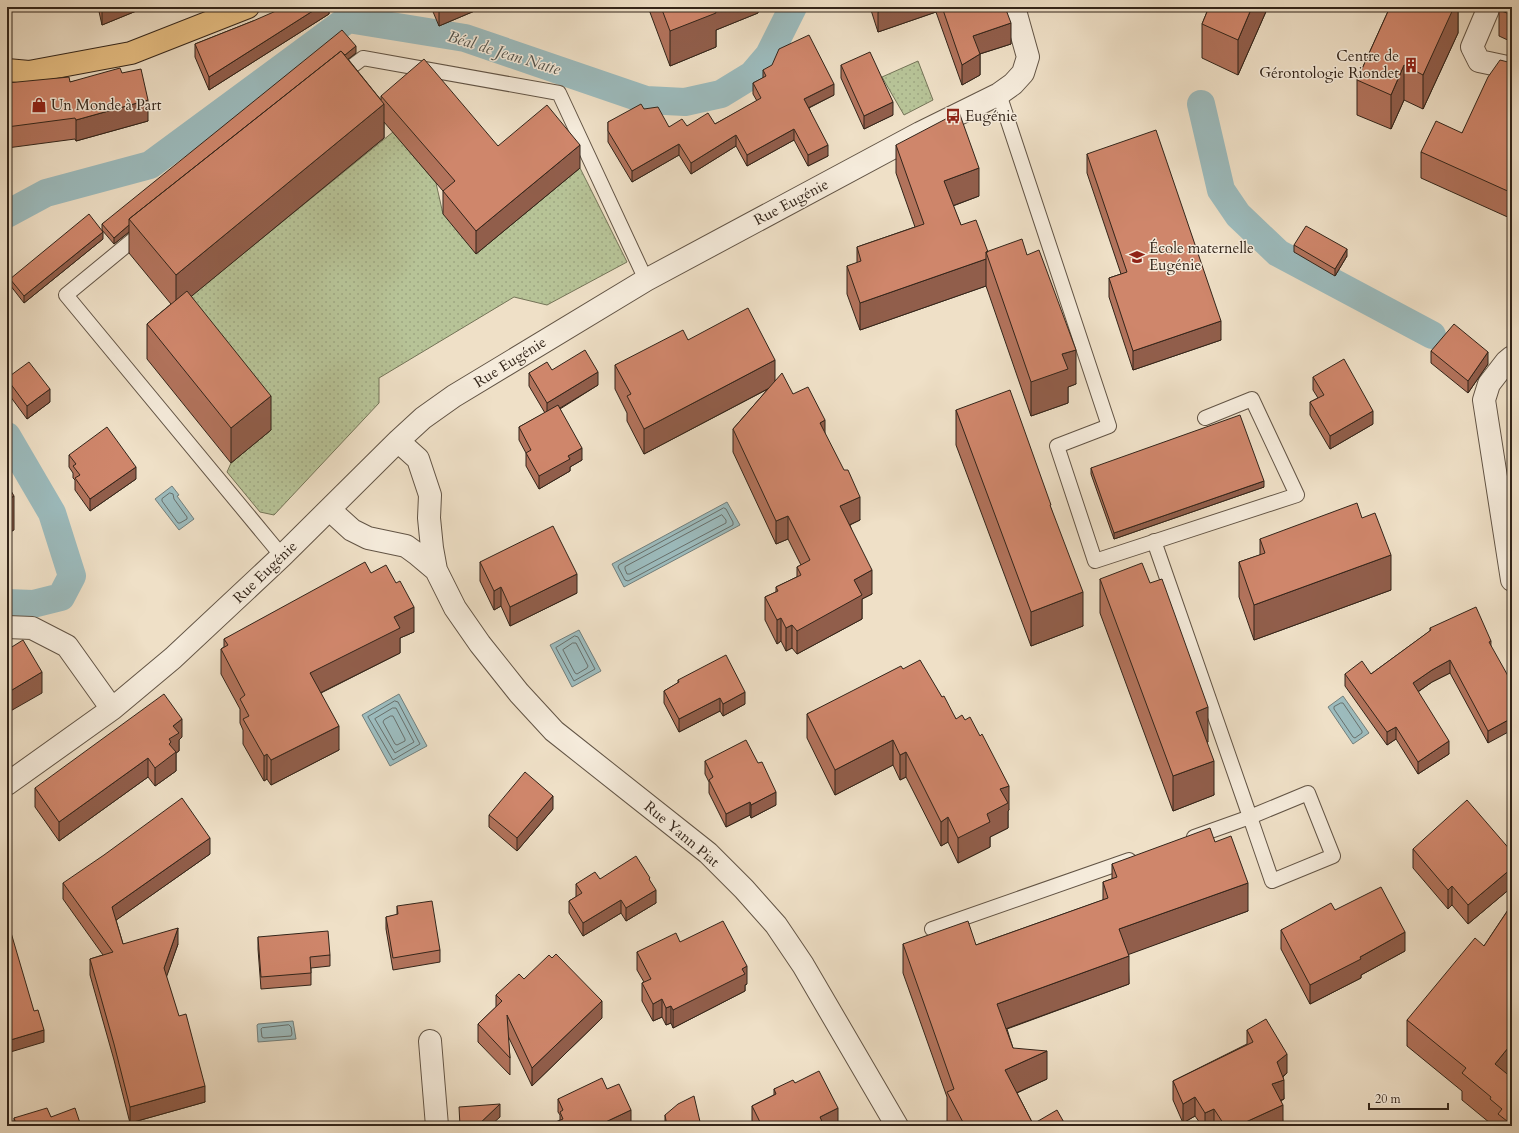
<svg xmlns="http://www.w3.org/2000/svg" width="1519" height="1133" viewBox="0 0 1519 1133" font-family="Cardo,serif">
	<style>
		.garden { fill: url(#garden-dots); stroke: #757458 }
		.water { fill: #9cbbbd; stroke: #727f7c }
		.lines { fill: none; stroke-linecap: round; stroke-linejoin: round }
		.shore { stroke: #68706c; stroke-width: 1 }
		.canal { stroke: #9cbbbd; stroke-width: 28 }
		.lane-casing { stroke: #625445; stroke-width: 16 }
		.street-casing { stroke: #625445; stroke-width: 24 }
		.primary-casing { stroke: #33251a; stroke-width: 24 }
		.lane { stroke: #f5ebdb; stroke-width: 14 }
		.street { stroke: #f5ebdb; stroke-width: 22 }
		.primary { stroke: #e8c084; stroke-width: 22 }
		.wall { fill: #b2735c; stroke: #33251a }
		.shaded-wall { fill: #915e4b; stroke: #33251a }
		.building { fill: #cf866b; stroke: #33251a }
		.labels { text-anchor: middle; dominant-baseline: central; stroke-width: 3; stroke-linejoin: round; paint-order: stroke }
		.poi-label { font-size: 15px; fill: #33251a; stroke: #f5ebdb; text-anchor: start }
		.street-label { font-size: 15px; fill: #33251a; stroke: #f5ebdb }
		.water-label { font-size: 16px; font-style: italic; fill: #52524b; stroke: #f5ebdb }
	</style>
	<defs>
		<pattern id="garden-dots" width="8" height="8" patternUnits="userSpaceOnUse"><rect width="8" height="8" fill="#b7c397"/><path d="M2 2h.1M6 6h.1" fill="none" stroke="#9ea782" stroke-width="1.8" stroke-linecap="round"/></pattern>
	</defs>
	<rect width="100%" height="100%" fill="#efe0c7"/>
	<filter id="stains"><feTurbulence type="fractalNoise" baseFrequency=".005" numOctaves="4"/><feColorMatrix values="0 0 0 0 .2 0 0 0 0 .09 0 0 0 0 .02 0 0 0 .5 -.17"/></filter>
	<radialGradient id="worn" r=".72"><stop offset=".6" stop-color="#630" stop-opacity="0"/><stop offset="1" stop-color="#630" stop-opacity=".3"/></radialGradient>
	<!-- garden -->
	<path class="garden" d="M 918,61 L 933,100 L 904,115 L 882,77 Z
		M 393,132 L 436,183 L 443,214 L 580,168 L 627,262 L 547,305 L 514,297 L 379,378 L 379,403 L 274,515 L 260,512 L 227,472 L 231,463 L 271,430 L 175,309 Z"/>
	<!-- water -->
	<path class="water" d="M 172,486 L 179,495 L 177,496 L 194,519 L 179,530 L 155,499 Z
		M 727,502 L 740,525 L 624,587 L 612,564 Z
		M 579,630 L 601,671 L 572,687 L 550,645 Z
		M 399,694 L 427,746 L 390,766 L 362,715 Z
		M 1343,696 L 1369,733 L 1353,744 L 1328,707 Z
		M 293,1021 L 296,1039 L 258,1042 L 257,1025 L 258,1024 Z"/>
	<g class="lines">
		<!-- shore -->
		<path class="shore" d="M 170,493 L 173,494 L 174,499 L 187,517 L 187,519 L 180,523 L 178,523 L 162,501 L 162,499 Z
			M 724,508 L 726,509 L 733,522 L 733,525 L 628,581 L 625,580 L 618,567 L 619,565 Z
			M 722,515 L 726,520 L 726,523 L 630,574 L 627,574 L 625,569 L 625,567 Z
			M 575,636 L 578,637 L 595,669 L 574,681 L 556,648 Z
			M 573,643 L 576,643 L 588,666 L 587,668 L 577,674 L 575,673 L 563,650 Z
			M 395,701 L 398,702 L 420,744 L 393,760 L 368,717 Z
			M 1341,703 L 1343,703 L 1362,731 L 1362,733 L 1355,738 L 1353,737 L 1334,709 L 1334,707 Z
			M 393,708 L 396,708 L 414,742 L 395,753 L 375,719 Z
			M 391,716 L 393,716 L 405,739 L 405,741 L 397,745 L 395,744 L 383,722 L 384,720 Z
			M 289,1025 L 291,1027 L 292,1034 L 291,1036 L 264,1038 L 262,1037 L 261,1029 L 262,1028 Z"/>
		<!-- canal -->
		<path class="canal" d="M 1201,104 L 1221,190 L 1238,215 L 1278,253 L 1432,335
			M 7,214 L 46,193 L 150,165 L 348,19 L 465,38 L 646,100 L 685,102 L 721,94 L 752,75 L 769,55 L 793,7
			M 7,436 L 52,513 L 72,576 L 61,597 L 33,604 L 7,603"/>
		<!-- lane casing -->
		<g class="lane-casing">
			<path id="lane" d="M 338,77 L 363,58 L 559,93 L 646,280
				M 999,94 L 1109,426 L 1057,446 L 1095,561 L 1297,495 L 1252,399 L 1205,418
				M 145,230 L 66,295 L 282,556
				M 1154,541 L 1250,817 L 1194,837
				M 1308,793 L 1333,856 L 1272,881 L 1250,817 Z
				M 932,929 L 1129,860"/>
		</g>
		<!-- street casing -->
		<g class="street-casing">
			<path id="street" d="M 1489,7 L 1472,47 L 1479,61 L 1512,68
				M 1512,357 L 1506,362 L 1489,384 L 1484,400 L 1512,580
				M 398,441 L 418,459 L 430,495 L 429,518 L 432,548 L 436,570 L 455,608 L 480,644 L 519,693 L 554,731 L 708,853 L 744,889 L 776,925 L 803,965 L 897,1126
				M 330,510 L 352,530 L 368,538 L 406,546 L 417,554 L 436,570
				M 7,627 L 32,628 L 67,646 L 112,709
				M 7,784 L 112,709 L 173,658 L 282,556 L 398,441 L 423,418 L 454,396 L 646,280 L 920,133 L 999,94 L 1013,84 L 1023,73 L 1028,57 L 1014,7
				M 430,1041 L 437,1126"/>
		</g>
		<!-- primary casing -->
		<g class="primary-casing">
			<path id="primary" d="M 7,70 L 29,72 L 131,53 L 248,7"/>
		</g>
		<!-- lane -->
		<use href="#lane" class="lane"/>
		<!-- street -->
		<use href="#street" class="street"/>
		<!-- primary -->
		<use href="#primary" class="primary"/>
	</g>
	<!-- wall -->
	<path class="wall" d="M 98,7 L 146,7 L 102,25 Z
		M 329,7 L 329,14 L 209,90 L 195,57 L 195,44 L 253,21 Z
		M 431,7 L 484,7 L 439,26 Z
		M 648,7 L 758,7 L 758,13 L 716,30 L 716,47 L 670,66 Z
		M 870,7 L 1005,7 L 1011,44 L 980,54 L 980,75 L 962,85 L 936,12 L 878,32 Z
		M 1209,7 L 1268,7 L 1238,75 L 1202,58 L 1202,24 Z
		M 1390,7 L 1459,7 L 1458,11 L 1458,33 L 1423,109 L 1404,100 L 1391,129 L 1357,115 L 1357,80 Z
		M 1512,7 L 1512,42 L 1499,36 L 1499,10 Z
		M 356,53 L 348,59 L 381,100 L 381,96 L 498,146 L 580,168 L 476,254 L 443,214 L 443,191 L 384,122 L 384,138 L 191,296 L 271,430 L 231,463 L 147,359 L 147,324 L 171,304 L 129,253 L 129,232 L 114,244 L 102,230 L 102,224 Z
		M 1512,63 L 1512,219 L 1421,178 L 1421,152 L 1462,133 Z
		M 841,65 L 893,115 L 864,129 L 841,78 Z
		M 763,70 L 834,95 L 809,108 L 828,156 L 808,166 L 794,140 L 747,166 L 736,146 L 691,174 L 679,155 L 632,182 L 608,142 L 608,122 L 644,109 L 669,127 L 687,126 L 715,124 L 757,101 L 753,94 L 753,83 L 763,78 Z
		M 122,73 L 148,121 L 76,141 L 75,139 L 7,148 L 7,83 L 70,82 Z
		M 896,145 L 979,196 L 953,206 L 961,225 L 988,252 L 1027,255 L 1076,384 L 1068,387 L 1068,403 L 1031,416 L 986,286 L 860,330 L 847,294 L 847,266 L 857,263 L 857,247 L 915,227 L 896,173 Z
		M 1087,154 L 1221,340 L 1133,370 L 1109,297 L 1109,278 L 1121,274 L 1087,173 Z
		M 103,239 L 24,303 L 10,285 L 10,279 Z
		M 1294,245 L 1347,256 L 1335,276 L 1294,252 Z
		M 688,340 L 775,380 L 793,394 L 825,434 L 860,520 L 850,525 L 872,594 L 862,599 L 862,619 L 797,654 L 792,648 L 786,651 L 781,641 L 777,644 L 765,620 L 765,597 L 776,592 L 776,587 L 797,577 L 797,567 L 801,565 L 788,539 L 776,544 L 733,452 L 733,429 L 768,389 L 644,454 L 627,421 L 627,413 L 615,389 L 615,365 Z
		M 1431,351 L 1488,364 L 1468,393 L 1431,363 Z
		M 552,370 L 598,385 L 560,409 L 582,460 L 570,467 L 570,471 L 539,489 L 526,466 L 526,453 L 519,440 L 519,427 L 545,413 L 529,386 L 529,373 Z
		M 1313,377 L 1373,424 L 1330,449 L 1310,415 L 1310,402 L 1318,398 L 1313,390 Z
		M 7,378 L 50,402 L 27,419 L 7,392 Z
		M 956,410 L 1051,508 L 1083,626 L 1031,646 L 956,445 Z
		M 69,455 L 136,479 L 90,511 L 75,490 L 75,480 L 73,478 L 73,473 L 69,467 Z
		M 1091,468 L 1264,487 L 1114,539 L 1091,474 Z
		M 1260,539 L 1391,590 L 1254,640 L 1239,597 L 1239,562 L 1260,555 Z
		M 480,562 L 577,593 L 510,626 L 501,606 L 494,610 L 480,581 Z
		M 371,573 L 414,632 L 400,638 L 400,653 L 321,693 L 339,750 L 271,785 L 267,779 L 264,781 L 243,744 L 243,730 L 240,723 L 240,709 L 221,674 L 221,649 L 224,647 L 224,639 Z
		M 1100,579 L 1208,742 L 1207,742 L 1214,795 L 1173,811 L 1100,613 Z
		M 1430,628 L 1491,641 L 1488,743 L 1450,673 L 1432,682 L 1418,692 L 1449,754 L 1418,774 L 1396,739 L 1387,745 L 1345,686 L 1345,674 L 1371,674 L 1430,631 Z
		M 903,669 L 942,697 L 956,719 L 1009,810 L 1008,811 L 1008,828 L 990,837 L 990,847 L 958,863 L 948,842 L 941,846 L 906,777 L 900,780 L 893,765 L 835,795 L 807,738 L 807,714 Z
		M 678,680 L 745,704 L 723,716 L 720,711 L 679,732 L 664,703 L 664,691 L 678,683 Z
		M 182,737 L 179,740 L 179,751 L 176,753 L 176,771 L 155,786 L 148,777 L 59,841 L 35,807 L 35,788 Z
		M 705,761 L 776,805 L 751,818 L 750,815 L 726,827 L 709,793 L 709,782 L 705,774 Z
		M 553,809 L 517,851 L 489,827 L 489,815 Z
		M 1215,842 L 1248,911 L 1128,954 L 1129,984 L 1007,1029 L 1013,1048 L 1047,1079 L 1017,1093 L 1033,1124 L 1066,1126 L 950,1126 L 947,1121 L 947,1097 L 903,973 L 903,944 L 976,945 L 1103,900 L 1103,882 L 1112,879 L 1112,864 Z
		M 1413,849 L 1512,852 L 1512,887 L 1468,924 L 1452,905 L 1448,909 L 1413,868 Z
		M 210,854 L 116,920 L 123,944 L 178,944 L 166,977 L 205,1102 L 130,1123 L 114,1060 L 90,975 L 90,959 L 103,955 L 63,899 L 63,883 Z
		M 600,879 L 650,881 L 656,903 L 626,921 L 621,913 L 583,936 L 569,913 L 569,901 L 576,897 L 576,884 Z
		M 1512,904 L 1512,1069 L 1508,1074 L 1512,1078 L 1512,1126 L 1491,1126 L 1490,1125 L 1490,1123 L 1462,1100 L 1462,1091 L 1407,1046 L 1407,1020 L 1484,946 Z
		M 397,906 L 440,950 L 440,962 L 393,970 L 386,929 L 386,917 L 397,915 Z
		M 1335,910 L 1405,951 L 1361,975 L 1361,978 L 1310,1004 L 1281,949 L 1281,930 Z
		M 258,937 L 330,955 L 330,966 L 311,968 L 311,985 L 261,989 L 258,949 Z
		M 680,942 L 747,984 L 745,985 L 745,991 L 673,1028 L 671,1023 L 666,1025 L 662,1017 L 653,1021 L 642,1001 L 642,983 L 644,982 L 637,970 L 637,952 Z
		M 524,979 L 602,1018 L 532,1086 L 508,1036 L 510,1058 L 510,1075 L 478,1042 L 478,1024 L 496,1007 L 496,995 Z
		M 1247,1030 L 1287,1073 L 1283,1077 L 1284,1099 L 1281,1101 L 1283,1124 L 1280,1126 L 1202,1126 L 1195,1116 L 1183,1123 L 1173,1100 L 1173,1081 L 1247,1044 Z
		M 795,1083 L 838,1124 L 834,1126 L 754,1126 L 752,1122 L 752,1106 L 774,1095 L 774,1089 Z
		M 607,1089 L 631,1122 L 624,1126 L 556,1126 L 556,1122 L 560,1120 L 560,1115 L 558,1112 L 558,1099 Z
		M 665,1115 L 701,1126 L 665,1126 Z
		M 51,1117 L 81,1126 L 14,1126 L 14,1118 Z"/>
	<!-- shaded-wall -->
	<path class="shaded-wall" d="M 102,7 L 146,7 L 102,25 Z
		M 319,7 L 329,7 L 329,14 L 209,90 L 209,77 Z
		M 393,7 L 403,7 L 393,11 Z
		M 439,7 L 484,7 L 439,26 Z
		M 710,7 L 758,7 L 758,13 L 716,30 L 716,47 L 670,66 L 670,31 Z
		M 893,7 L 936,7 L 936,12 L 878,32 L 878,12 Z
		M 1252,7 L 1268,7 L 1238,75 L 1238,40 Z
		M 1450,7 L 1459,7 L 1458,11 L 1458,33 L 1423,109 L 1423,75 Z
		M 1011,23 L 1011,44 L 973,56 L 973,36 Z
		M 356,46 L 356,53 L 136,227 Z
		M 980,54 L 980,75 L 962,85 L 962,65 Z
		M 1404,65 L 1404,100 L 1391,129 L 1391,95 Z
		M 834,84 L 834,95 L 804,110 L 804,99 Z
		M 148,100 L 148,121 L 76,141 L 76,120 Z
		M 893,102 L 893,115 L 864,129 L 864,116 Z
		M 384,104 L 384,138 L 176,309 L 176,275 Z
		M 794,129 L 794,140 L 747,166 L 747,155 Z
		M 736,135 L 736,146 L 691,174 L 691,163 Z
		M 679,144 L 679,155 L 632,182 L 632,171 Z
		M 580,145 L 580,168 L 476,254 L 476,231 Z
		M 828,145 L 828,156 L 808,166 L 808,155 Z
		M 979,168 L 979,196 L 944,209 L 944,181 Z
		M 129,225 L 129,232 L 114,244 L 114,238 Z
		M 103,232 L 103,239 L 24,303 L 24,296 Z
		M 1347,249 L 1347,256 L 1335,276 L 1335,269 Z
		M 986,259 L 986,286 L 860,330 L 860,303 Z
		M 1221,321 L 1221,340 L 1133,370 L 1133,351 Z
		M 1076,350 L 1076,384 L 1068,387 L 1068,403 L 1031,416 L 1031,382 L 1062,354 Z
		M 1488,352 L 1488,364 L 1468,393 L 1468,381 Z
		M 775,360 L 775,385 L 644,454 L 644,429 Z
		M 598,372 L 598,385 L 547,416 L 547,403 Z
		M 50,389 L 50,402 L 27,419 L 27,406 Z
		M 271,396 L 271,430 L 231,463 L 231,428 Z
		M 1373,411 L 1373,424 L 1330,449 L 1330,436 Z
		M 825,420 L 825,444 L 820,423 Z
		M 582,448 L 582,460 L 570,467 L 570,471 L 539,489 L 539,476 L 568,456 Z
		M 136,467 L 136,479 L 90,511 L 90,499 Z
		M 1264,481 L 1264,487 L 1114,539 L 1114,533 Z
		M 14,496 L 14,530 L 7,534 L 7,500 Z
		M 860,497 L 860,520 L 840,529 L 840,506 Z
		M 788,516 L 788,539 L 776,544 L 776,521 Z
		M 1391,555 L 1391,590 L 1254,640 L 1254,605 Z
		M 872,570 L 872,594 L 862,599 L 862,619 L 797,654 L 797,631 L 854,580 Z
		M 577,574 L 577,593 L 510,626 L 510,607 Z
		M 501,587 L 501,606 L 494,610 L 494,591 Z
		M 1083,592 L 1083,626 L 1031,646 L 1031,612 Z
		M 414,607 L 414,632 L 400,638 L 400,653 L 310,698 L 310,673 L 394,617 Z
		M 781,618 L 781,641 L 777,644 L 777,620 Z
		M 792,625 L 792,648 L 786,651 L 786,628 Z
		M 1450,660 L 1450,673 L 1432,682 L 1413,695 L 1413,683 L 1432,670 Z
		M 42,672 L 42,693 L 7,713 L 7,693 Z
		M 745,692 L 745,704 L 723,716 L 723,704 Z
		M 720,698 L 720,711 L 679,732 L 679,719 Z
		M 1208,707 L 1208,742 L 1196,746 L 1196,712 Z
		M 1512,718 L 1512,730 L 1488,743 L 1488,731 Z
		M 182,719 L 182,737 L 179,740 L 179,751 L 176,753 L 176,771 L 155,786 L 155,768 L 169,739 L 173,726 Z
		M 339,726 L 339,750 L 271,785 L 271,760 Z
		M 1396,727 L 1396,739 L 1387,745 L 1387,732 Z
		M 893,740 L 893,765 L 835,795 L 835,770 Z
		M 1449,741 L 1449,754 L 1418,774 L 1418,762 Z
		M 906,752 L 906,777 L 900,780 L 900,755 Z
		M 267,754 L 267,779 L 264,781 L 264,756 Z
		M 148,758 L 148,777 L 59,841 L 59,822 Z
		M 1214,761 L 1214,795 L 1173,811 L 1173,776 Z
		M 1009,786 L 1009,810 L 1008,811 L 1008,828 L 990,837 L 990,847 L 958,863 L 958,838 L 987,814 L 1000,789 Z
		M 776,792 L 776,805 L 751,818 L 751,805 Z
		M 553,796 L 553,809 L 517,851 L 517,838 Z
		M 750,802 L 750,815 L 726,827 L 726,814 Z
		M 948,817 L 948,842 L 941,846 L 941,822 Z
		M 210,838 L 210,854 L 112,923 L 112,907 Z
		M 1512,868 L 1512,887 L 1468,924 L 1468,905 Z
		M 1248,883 L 1248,911 L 1119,958 L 1119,929 Z
		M 1452,886 L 1452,905 L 1448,909 L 1448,890 Z
		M 656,890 L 656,903 L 626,921 L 626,908 Z
		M 621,900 L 621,913 L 583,936 L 583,923 Z
		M 178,928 L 178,944 L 164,984 L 164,968 Z
		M 1405,932 L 1405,951 L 1361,975 L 1361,978 L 1310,1004 L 1310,985 Z
		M 1129,956 L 1129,984 L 997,1032 L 997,1004 Z
		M 747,966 L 747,984 L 745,985 L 745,991 L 673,1028 L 673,1010 Z
		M 662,999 L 662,1017 L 653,1021 L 653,1004 Z
		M 602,1001 L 602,1018 L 532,1086 L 532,1068 Z
		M 671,1006 L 671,1023 L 666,1025 L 666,1008 Z
		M 44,1030 L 44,1042 L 7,1053 L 7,1041 Z
		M 1512,1043 L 1512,1069 L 1495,1090 L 1495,1064 Z
		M 1047,1051 L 1047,1079 L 1005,1098 L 1005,1070 Z
		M 1287,1054 L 1287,1073 L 1277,1081 L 1277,1062 Z
		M 1284,1080 L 1284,1099 L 1272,1103 L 1272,1084 Z
		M 205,1086 L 205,1102 L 130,1123 L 130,1107 Z
		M 1195,1097 L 1195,1116 L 1183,1123 L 1183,1104 Z
		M 500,1104 L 500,1117 L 490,1126 L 477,1126 Z
		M 1283,1105 L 1283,1124 L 1280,1126 L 1237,1126 Z
		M 838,1108 L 838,1124 L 834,1126 L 820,1126 L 820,1117 Z
		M 1214,1109 L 1214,1126 L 1205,1126 L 1205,1113 Z
		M 631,1110 L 631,1122 L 624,1126 L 597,1126 Z"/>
	<!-- building -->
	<path class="building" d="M 285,7 L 319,7 L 209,77 L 195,44 L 253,21 Z
		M 661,7 L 714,7 L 716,13 L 670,31 Z
		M 876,7 L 893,7 L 878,12 Z
		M 942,7 L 1005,7 L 1011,23 L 973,36 L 980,54 L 962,65 Z
		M 1209,7 L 1252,7 L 1238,40 L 1202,24 Z
		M 1390,7 L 1454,7 L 1423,75 L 1404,65 L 1391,95 L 1357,80 Z
		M 1501,7 L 1512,7 L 1512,15 L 1499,10 Z
		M 342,30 L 356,46 L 345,55 L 341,51 L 129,219 L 129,225 L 114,238 L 102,224 Z
		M 809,35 L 834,84 L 804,99 L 828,145 L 808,155 L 794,129 L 747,155 L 736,135 L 691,163 L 679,144 L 632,171 L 608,131 L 608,122 L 641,104 L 644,109 L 658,107 L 669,127 L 682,119 L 687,126 L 708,113 L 715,124 L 761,98 L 753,83 L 766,76 L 763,70 L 772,65 L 779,49 Z
		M 341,51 L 384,104 L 176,275 L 129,219 Z
		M 870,52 L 893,102 L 864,116 L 841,65 Z
		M 424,59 L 498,146 L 547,105 L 580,145 L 476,231 L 443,191 L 455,181 L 381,96 Z
		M 1500,60 L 1512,63 L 1512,193 L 1421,152 L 1436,121 L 1462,133 L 1488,77 Z
		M 120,68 L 122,73 L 141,69 L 148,100 L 76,120 L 75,118 L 7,127 L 7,83 L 69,77 L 70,82 Z
		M 959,112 L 979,168 L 944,181 L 961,225 L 976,220 L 988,252 L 986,252 L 986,259 L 860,303 L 847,266 L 861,261 L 857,247 L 924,224 L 896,145 Z
		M 1156,130 L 1221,321 L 1133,351 L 1109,278 L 1127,272 L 1087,154 Z
		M 89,214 L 103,232 L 24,296 L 10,279 Z
		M 1306,226 L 1347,249 L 1335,269 L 1294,245 Z
		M 1022,239 L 1027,255 L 1039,250 L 1076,350 L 1062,354 L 1068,369 L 1031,382 L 986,252 Z
		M 187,291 L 271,396 L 231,428 L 147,324 Z
		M 748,308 L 775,360 L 644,429 L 627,396 L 631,394 L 615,365 L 683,330 L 688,340 Z
		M 1454,324 L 1488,352 L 1468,381 L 1431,351 Z
		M 585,350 L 598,372 L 547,403 L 529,373 L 547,362 L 552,370 Z
		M 1344,359 L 1373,411 L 1330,436 L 1310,402 L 1324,395 L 1313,377 Z
		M 29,362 L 50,389 L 27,406 L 7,379 L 7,378 Z
		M 782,373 L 793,394 L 808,387 L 825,420 L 820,423 L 844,470 L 848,470 L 860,497 L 840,506 L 872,570 L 854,580 L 862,595 L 797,631 L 792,625 L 786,628 L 781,618 L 777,620 L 765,597 L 778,591 L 776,587 L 801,575 L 797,567 L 810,560 L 788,516 L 776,521 L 733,429 Z
		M 1010,390 L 1051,505 L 1050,505 L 1083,592 L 1031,612 L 956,410 Z
		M 558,405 L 582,448 L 568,456 L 570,459 L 539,476 L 526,453 L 531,450 L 519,427 Z
		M 1240,415 L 1264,481 L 1114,533 L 1091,468 Z
		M 107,427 L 136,467 L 90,499 L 75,478 L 80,475 L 73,466 L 76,464 L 69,455 Z
		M 7,484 L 14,496 L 7,500 Z
		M 1357,503 L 1362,518 L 1375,513 L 1391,555 L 1254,605 L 1239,562 L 1265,553 L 1260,539 Z
		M 553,526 L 577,574 L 510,607 L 501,587 L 494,591 L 480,562 Z
		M 365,562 L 371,573 L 386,565 L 396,583 L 400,581 L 414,607 L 394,617 L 400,628 L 310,673 L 339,726 L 271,760 L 267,754 L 264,756 L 243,719 L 249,716 L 240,699 L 245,695 L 221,649 L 228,645 L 224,639 Z
		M 1142,563 L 1150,583 L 1162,579 L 1208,707 L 1196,712 L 1214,761 L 1173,776 L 1100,579 Z
		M 1476,607 L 1491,641 L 1489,642 L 1512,683 L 1512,718 L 1488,731 L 1450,660 L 1432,670 L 1413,683 L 1449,741 L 1418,762 L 1396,727 L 1387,732 L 1345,674 L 1362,661 L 1371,674 L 1431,630 L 1430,628 Z
		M 23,640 L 42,672 L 7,693 L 7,650 Z
		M 726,655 L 745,692 L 723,704 L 720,698 L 679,719 L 664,691 L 679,682 L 678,680 Z
		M 920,660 L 942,697 L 944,696 L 956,719 L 962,715 L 965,720 L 970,717 L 980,736 L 982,734 L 1009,786 L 1000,789 L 1008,803 L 987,814 L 990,822 L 958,838 L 948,817 L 941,822 L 906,752 L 900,755 L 893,740 L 835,770 L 807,714 L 901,666 L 903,669 Z
		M 164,694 L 182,719 L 173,726 L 179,733 L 169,739 L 171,742 L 169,744 L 176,752 L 155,768 L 148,758 L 59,822 L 35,788 Z
		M 746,740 L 758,763 L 762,762 L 776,792 L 751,805 L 750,802 L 726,814 L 709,780 L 713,777 L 705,761 Z
		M 525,772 L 553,796 L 517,838 L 489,815 Z
		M 182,798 L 210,838 L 112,907 L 123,944 L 178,928 L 164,968 L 179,1016 L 186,1014 L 205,1086 L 130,1107 L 114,1044 L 90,959 L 113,952 L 63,883 L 104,855 Z
		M 1467,800 L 1512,852 L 1512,868 L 1468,905 L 1452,886 L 1448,890 L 1413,849 Z
		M 1210,828 L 1215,842 L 1231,836 L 1248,883 L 1119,929 L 1129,956 L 997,1004 L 1013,1048 L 1047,1051 L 1005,1070 L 1033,1124 L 1057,1110 L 1066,1126 L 965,1126 L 947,1092 L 954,1089 L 903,944 L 968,921 L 976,945 L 1108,898 L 1103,882 L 1117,877 L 1112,864 Z
		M 636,856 L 650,878 L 649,879 L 656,890 L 626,908 L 621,900 L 583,923 L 569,901 L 582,893 L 576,884 L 595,872 L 600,879 Z
		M 1381,887 L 1405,932 L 1360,957 L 1361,959 L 1310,985 L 1281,930 L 1331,903 L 1335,910 Z
		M 432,901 L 440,950 L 393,958 L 386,917 L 398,914 L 397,906 Z
		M 1512,904 L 1512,1043 L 1495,1064 L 1512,1078 L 1512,1125 L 1498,1114 L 1502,1109 L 1490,1099 L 1491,1097 L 1462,1073 L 1466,1068 L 1407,1020 L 1475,938 L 1484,946 Z
		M 7,919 L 34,1011 L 38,1010 L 44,1030 L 7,1041 Z
		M 723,921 L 747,966 L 742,969 L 745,974 L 673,1010 L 671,1006 L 666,1008 L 662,999 L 653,1004 L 642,983 L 651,979 L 637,952 L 676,933 L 680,942 Z
		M 328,931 L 330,955 L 310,957 L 311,973 L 261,977 L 258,937 Z
		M 556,954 L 602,1001 L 532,1068 L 507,1015 L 510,1058 L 478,1024 L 502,1001 L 496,995 L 519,974 L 524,979 L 549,955 L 552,958 Z
		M 1266,1019 L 1287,1054 L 1277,1062 L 1284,1080 L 1272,1084 L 1283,1105 L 1237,1126 L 1225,1126 L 1214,1109 L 1205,1113 L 1195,1097 L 1183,1104 L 1173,1081 L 1253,1042 L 1247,1030 Z
		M 819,1071 L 838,1108 L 820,1117 L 824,1126 L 762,1126 L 752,1106 L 776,1094 L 774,1089 L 793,1080 L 795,1083 Z
		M 602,1078 L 607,1089 L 619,1084 L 631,1110 L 597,1126 L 557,1126 L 556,1122 L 563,1119 L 560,1112 L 563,1110 L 558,1099 Z
		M 694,1096 L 701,1126 L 667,1126 L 665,1115 L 678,1104 Z
		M 500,1104 L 477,1126 L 460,1126 L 459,1107 Z
		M 47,1108 L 51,1117 L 75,1108 L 81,1126 L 17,1126 L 14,1118 Z
		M 1075,1123 L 1077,1126 L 1070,1126 Z"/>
	<!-- icons -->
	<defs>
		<g id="building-bare" transform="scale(1.2)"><path d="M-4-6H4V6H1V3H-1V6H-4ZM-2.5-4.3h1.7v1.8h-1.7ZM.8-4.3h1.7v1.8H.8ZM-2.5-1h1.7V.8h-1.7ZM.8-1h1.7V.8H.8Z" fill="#8f2418" stroke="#f5ebdb" stroke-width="2.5" paint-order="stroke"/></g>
		<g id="shop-bare" transform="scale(1.2)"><path d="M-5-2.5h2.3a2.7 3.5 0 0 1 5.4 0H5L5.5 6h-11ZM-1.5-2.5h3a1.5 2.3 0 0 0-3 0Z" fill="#8f2418" stroke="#f5ebdb" stroke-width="2.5" paint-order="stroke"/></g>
		<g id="bus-bare" transform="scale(1.2)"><path d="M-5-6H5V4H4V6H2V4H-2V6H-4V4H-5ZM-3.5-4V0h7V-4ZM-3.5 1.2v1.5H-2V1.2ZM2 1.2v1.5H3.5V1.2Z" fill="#8f2418" stroke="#f5ebdb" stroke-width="2.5" paint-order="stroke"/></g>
		<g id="school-bare" transform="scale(1.2)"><path d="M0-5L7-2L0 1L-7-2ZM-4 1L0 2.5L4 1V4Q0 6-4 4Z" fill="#8f2418" stroke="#f5ebdb" stroke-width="2.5" paint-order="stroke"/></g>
	</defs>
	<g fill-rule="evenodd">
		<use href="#building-bare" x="1411" y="65"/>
		<use href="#shop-bare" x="39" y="105"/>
		<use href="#bus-bare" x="953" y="116"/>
		<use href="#school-bare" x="1137" y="257"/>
	</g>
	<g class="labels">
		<!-- poi labels -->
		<g class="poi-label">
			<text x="1399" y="56" text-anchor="end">Centre de<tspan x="1399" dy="17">Gérontologie Riondet</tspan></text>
			<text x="51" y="105">Un Monde à Part</text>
			<text x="965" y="116">Eugénie</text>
			<text x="1149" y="248">École maternelle<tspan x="1149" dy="17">Eugénie</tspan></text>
		</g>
		<!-- street labels -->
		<g class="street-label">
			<text transform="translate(791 202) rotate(-28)">Rue Eugénie</text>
			<text transform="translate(510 362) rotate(-32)">Rue Eugénie</text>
			<text transform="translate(265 572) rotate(-44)">Rue Eugénie</text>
			<text transform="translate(682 834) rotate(40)">Rue Yann Piat</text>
		</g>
		<!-- water labels -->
		<g class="water-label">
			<text transform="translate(504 53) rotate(17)">Béal de Jean Natte</text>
		</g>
	</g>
	<!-- margin -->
	<rect width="1519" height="1133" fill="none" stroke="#efe0c7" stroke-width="24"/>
	<rect x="8" y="8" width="1503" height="1117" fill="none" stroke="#33251a" stroke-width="2"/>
	<rect x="12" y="12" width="1495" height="1109" fill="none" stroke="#33251a"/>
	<!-- scale -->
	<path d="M1369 1103v6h79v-6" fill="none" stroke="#33251a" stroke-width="2"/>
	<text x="1375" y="1103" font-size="12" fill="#33251a" stroke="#f5ebdb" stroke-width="3" paint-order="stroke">20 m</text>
	<rect width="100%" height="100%" filter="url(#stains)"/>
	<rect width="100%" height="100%" fill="url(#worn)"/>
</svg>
